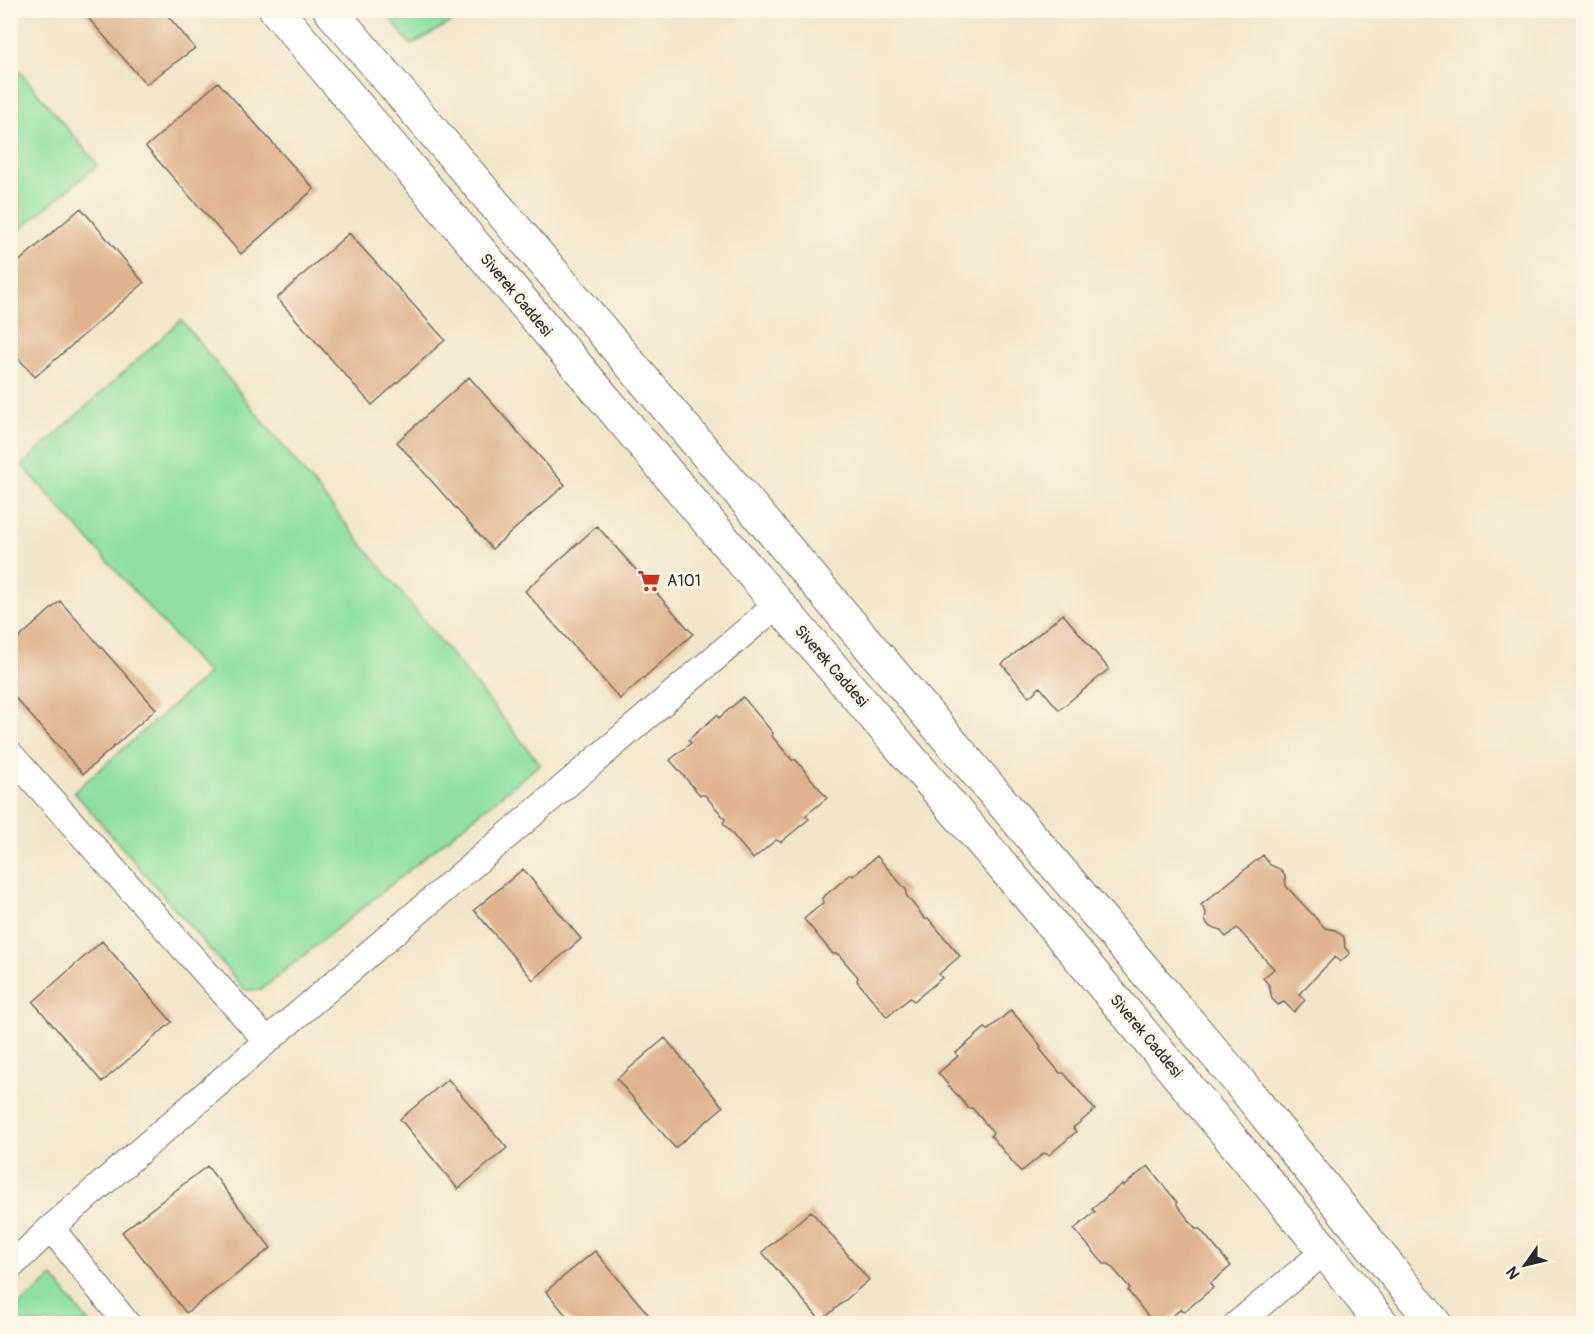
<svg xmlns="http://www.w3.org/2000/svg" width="1594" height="1334" viewBox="0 0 1594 1334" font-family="Pangolin,sans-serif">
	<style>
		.green { fill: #8fe0a0; stroke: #5d8666; stroke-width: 1.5 }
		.building { fill: #dfb38d }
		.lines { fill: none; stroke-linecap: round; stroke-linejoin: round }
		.street-casing { stroke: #716c63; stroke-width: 28 }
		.primary-casing { stroke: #716c63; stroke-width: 35 }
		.street { stroke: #fff; stroke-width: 26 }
		.primary { stroke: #fff; stroke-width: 33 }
		.labels { text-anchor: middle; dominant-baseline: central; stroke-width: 6; stroke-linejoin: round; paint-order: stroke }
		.street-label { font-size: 16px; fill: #2b2b2b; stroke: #fcf5e5 }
		.poi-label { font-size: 16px; fill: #2b2b2b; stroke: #fcf5e5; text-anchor: start }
	</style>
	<rect width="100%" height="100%" fill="#fcf5e5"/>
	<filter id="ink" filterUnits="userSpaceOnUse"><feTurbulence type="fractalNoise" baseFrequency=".0167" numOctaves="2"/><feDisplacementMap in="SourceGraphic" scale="12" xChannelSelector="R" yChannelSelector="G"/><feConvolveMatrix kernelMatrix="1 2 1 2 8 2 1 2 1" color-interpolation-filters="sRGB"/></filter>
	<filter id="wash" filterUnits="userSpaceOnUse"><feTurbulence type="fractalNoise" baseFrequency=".008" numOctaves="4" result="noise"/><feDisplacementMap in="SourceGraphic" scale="24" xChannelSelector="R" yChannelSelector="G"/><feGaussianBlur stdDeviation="1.35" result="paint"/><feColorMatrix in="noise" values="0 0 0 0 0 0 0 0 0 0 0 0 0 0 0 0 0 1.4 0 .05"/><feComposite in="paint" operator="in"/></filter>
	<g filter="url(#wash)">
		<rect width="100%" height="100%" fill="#f2e6ca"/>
		<!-- green -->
		<path class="green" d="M 384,11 L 471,11 L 411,45 Z
			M 11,61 L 98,165 L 11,237 L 10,237 Z
			M 181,320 L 540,764 L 261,990 L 245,990 L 74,792 L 208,674 L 22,465 Z
			M 53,1277 L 89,1323 L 11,1323 L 11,1312 Z"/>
		<g id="blocks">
			<!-- building -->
			<path class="building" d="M 85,10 L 163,10 L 195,48 L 146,84 L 83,12 Z
				M 218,82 L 314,189 L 241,254 L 146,147 Z
				M 81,208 L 144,283 L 35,377 L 10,349 L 10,269 Z
				M 349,233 L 445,340 L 372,405 L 277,298 Z
				M 469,377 L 565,485 L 492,549 L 397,442 Z
				M 597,526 L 693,634 L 620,699 L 525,591 Z
				M 60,601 L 156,709 L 83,774 L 10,692 L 10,646 Z
				M 1063,614 L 1109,669 L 1059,710 L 1040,687 L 1029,697 L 1002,664 Z
				M 743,697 L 773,733 L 772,736 L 792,760 L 796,760 L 827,798 L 805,816 L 809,819 L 781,842 L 776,840 L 753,859 L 723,823 L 725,819 L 705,795 L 700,795 L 670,760 L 691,743 L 688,740 L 717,715 L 719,718 Z
				M 1263,855 L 1270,865 L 1280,869 L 1285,876 L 1286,886 L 1325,928 L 1335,930 L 1344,937 L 1345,948 L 1350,953 L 1340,962 L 1335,957 L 1299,994 L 1305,1000 L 1294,1012 L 1284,1002 L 1278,1005 L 1272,999 L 1269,985 L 1263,978 L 1274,969 L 1237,928 L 1226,937 L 1219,929 L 1210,927 L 1205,921 L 1206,912 L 1201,905 Z
				M 877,856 L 907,891 L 906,895 L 925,919 L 929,919 L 960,956 L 939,974 L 942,978 L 914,1001 L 910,998 L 887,1017 L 857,981 L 858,977 L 838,954 L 833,954 L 804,919 L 824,902 L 822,898 L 851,874 L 853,876 Z
				M 523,869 L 581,939 L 533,980 L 474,910 Z
				M 102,941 L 172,1022 L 102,1082 L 33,1002 Z
				M 1011,1010 L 1041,1046 L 1040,1049 L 1060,1073 L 1064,1073 L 1095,1110 L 1073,1128 L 1076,1132 L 1049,1155 L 1044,1153 L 1021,1172 L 991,1136 L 993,1132 L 972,1108 L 968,1108 L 938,1073 L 958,1056 L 956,1053 L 985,1028 L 988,1030 Z
				M 665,1038 L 723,1107 L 675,1148 L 617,1079 Z
				M 448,1079 L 507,1148 L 458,1189 L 400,1119 Z
				M 207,1166 L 271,1248 L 186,1313 L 122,1232 Z
				M 1148,1166 L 1177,1202 L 1177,1205 L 1196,1229 L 1200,1229 L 1231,1266 L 1210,1284 L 1213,1288 L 1185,1311 L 1181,1309 L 1163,1324 L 1154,1324 L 1128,1291 L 1130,1288 L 1109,1264 L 1104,1264 L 1074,1229 L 1095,1212 L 1092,1209 L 1122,1184 L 1123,1186 Z
				M 811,1211 L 869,1280 L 821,1321 L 762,1252 Z
				M 595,1251 L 653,1320 L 649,1324 L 573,1324 L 546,1291 Z"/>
		</g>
	</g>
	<g filter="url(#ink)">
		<use href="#blocks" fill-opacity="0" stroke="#716c63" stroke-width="1.5"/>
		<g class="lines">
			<!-- street casing -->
			<g class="street-casing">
				<path id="street" d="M 10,754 L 267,1041
					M 51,1228 L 127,1324
					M 10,1267 L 51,1228 L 267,1041 L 778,604
					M 1237,1324 L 1325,1251"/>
			</g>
			<!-- primary casing -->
			<g class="primary-casing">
				<path id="primary" d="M 276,10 L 778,604 L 1029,897 L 1325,1251 L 1382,1324
					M 330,10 L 1236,1078 L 1435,1324"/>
			</g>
			<!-- street -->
			<use href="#street" class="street"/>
			<!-- primary -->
			<use href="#primary" class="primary"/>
		</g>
	</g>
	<!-- icons -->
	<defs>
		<g id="supermarket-bare" transform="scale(1.8)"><path d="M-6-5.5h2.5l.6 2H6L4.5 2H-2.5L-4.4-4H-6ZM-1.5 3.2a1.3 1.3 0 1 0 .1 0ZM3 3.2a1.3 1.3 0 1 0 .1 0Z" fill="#c8321e" stroke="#fcf5e5" stroke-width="2.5" paint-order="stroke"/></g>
	</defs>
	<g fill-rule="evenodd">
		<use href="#supermarket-bare" x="649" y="581"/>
	</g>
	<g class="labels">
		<!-- street labels -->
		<g class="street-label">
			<text transform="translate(516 295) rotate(50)">Siverek Caddesi</text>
			<text transform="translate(831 666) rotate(49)">Siverek Caddesi</text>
			<text transform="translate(1146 1036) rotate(50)">Siverek Caddesi</text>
		</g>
		<!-- poi labels -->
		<g class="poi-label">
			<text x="667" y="581">A101</text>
		</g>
	</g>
	<!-- margin -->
	<rect width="1594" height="1334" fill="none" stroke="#fcf5e5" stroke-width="36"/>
	<!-- north arrow -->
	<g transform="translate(1525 1265) rotate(236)" stroke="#fcf5e5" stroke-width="4.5" paint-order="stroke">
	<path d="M0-4.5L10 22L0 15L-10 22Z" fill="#2b2b2b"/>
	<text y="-9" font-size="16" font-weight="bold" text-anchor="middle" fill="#2b2b2b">N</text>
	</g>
</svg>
